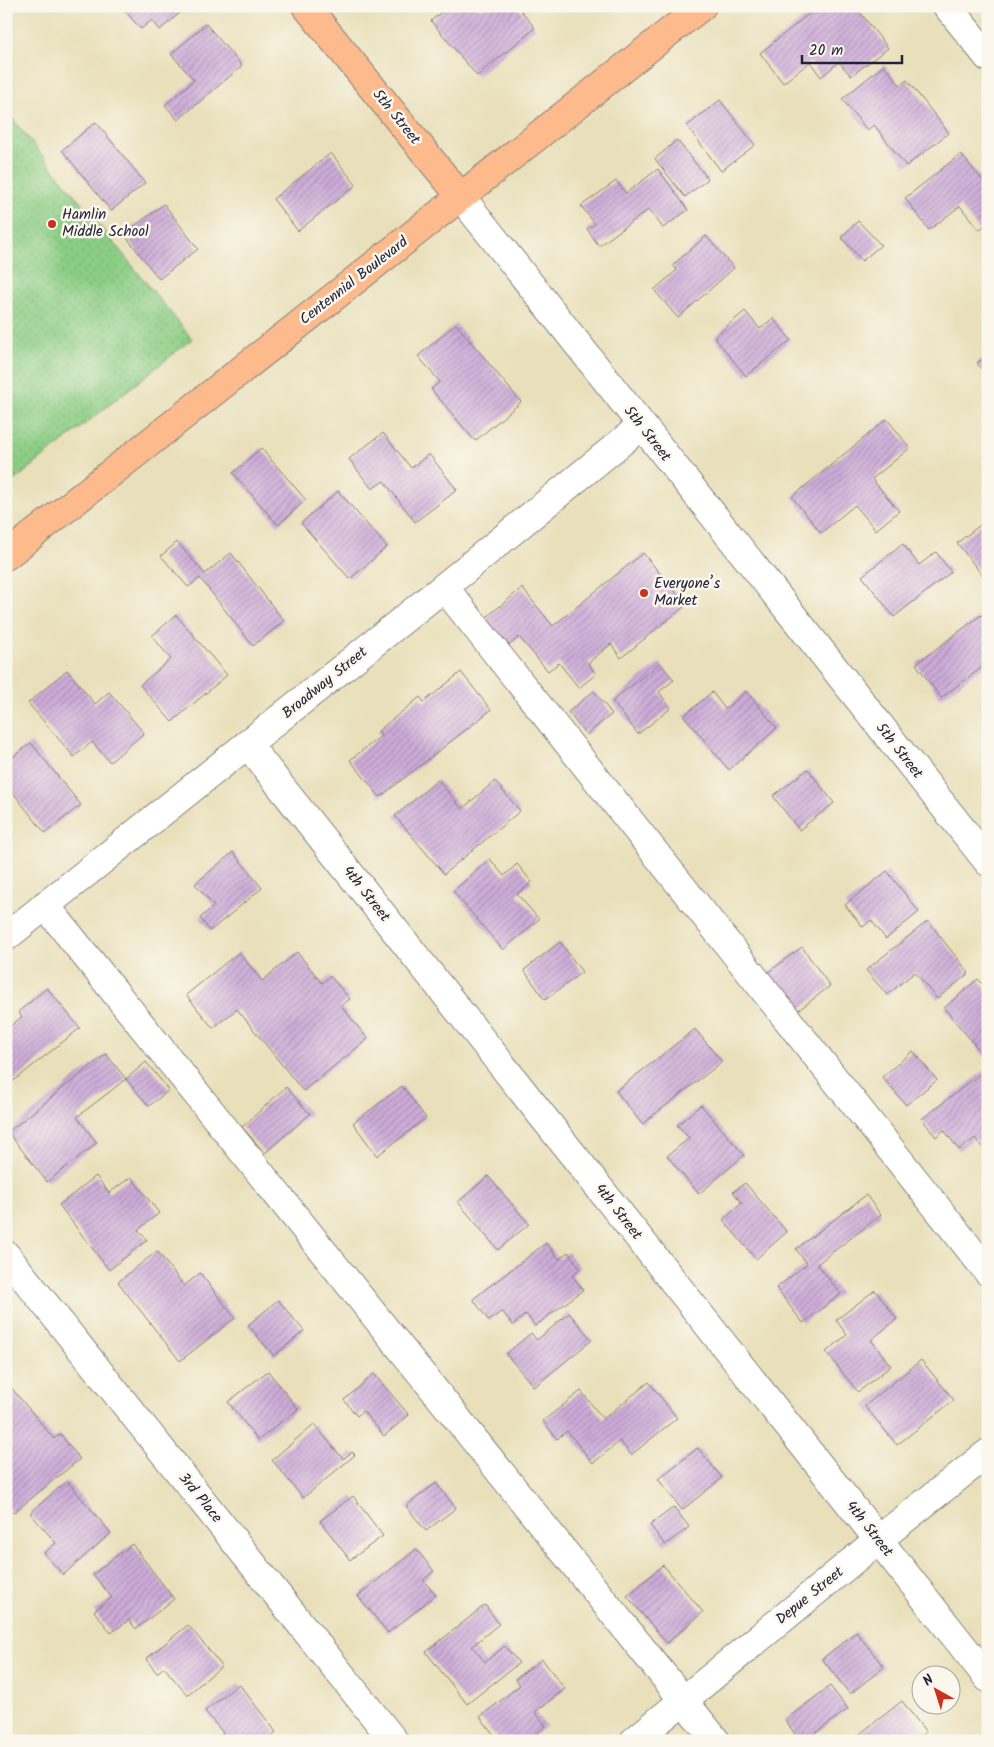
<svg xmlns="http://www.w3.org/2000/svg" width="994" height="1747" viewBox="0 0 994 1747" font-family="Kalam,sans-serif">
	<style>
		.grass { fill: url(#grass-dots); stroke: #567860 }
		.building { fill: url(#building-hatch) }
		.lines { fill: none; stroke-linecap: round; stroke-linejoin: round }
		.minor-casing { stroke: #86817b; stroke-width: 30 }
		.major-casing { stroke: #86817b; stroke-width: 30 }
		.minor { stroke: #fff; stroke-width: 28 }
		.major { stroke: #fcba8d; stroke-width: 28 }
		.poi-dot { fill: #c8321e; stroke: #fbf7ec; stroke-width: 2 }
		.labels { text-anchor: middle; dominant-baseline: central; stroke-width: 5; stroke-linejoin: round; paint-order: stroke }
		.street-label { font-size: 15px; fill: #22223b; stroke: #fbf7ec }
		.poi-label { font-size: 15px; fill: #22223b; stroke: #fbf7ec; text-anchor: start }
	</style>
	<defs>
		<pattern id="grass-dots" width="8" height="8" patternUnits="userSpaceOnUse" patternTransform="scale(1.25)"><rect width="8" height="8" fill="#8bcd84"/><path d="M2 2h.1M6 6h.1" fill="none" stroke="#78b073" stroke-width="1.8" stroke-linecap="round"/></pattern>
		<pattern id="building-hatch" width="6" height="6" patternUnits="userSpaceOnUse" patternTransform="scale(1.25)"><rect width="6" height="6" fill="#ceacd9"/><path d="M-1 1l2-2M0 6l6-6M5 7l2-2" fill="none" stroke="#a78cb1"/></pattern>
	</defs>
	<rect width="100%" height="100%" fill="#fbf7ec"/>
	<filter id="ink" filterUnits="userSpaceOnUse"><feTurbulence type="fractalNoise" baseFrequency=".02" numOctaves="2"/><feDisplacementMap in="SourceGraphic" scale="10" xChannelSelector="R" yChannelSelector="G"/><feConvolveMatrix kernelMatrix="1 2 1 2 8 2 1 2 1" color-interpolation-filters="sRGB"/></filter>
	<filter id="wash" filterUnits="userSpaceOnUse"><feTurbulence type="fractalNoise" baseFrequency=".0096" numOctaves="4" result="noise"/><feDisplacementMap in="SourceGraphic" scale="20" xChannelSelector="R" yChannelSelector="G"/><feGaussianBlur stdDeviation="1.12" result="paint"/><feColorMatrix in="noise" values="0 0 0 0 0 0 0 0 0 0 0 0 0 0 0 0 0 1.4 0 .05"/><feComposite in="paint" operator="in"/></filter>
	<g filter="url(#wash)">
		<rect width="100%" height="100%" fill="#e9e0bb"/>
		<!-- grass -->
		<path class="grass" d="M 6,111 L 192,339 L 6,487 Z"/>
		<g id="blocks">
			<!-- building -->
			<path class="building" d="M 126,6 L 188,6 L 160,30 L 152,20 L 141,29 L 123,9 Z
				M 448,6 L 477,6 L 480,9 L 484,6 L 517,6 L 535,28 L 477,76 L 431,21 Z
				M 819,6 L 855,6 L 888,48 L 851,76 L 839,62 L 821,77 L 810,62 L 783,83 L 760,53 Z
				M 206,24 L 242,66 L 178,120 L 165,105 L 194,80 L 171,54 Z
				M 884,65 L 900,85 L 907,80 L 949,133 L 906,166 L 874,125 L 867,130 L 842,99 Z
				M 720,100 L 755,145 L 721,171 L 687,126 Z
				M 96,122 L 145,183 L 111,211 L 62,150 Z
				M 677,140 L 708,179 L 685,197 L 655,159 Z
				M 331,153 L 356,185 L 298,231 L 273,199 Z
				M 961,154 L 988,187 L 988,223 L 979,230 L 960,206 L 929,230 L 905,198 Z
				M 658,169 L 688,210 L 663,228 L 649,209 L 599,246 L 587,229 L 595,224 L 581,206 L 616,181 L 626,193 Z
				M 164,204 L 198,249 L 159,279 L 124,234 Z
				M 858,221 L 881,245 L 862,261 L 841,237 Z
				M 706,236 L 734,268 L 678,318 L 654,290 L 677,270 L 673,265 Z
				M 745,311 L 760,329 L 773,318 L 791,340 L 746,376 L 714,337 Z
				M 456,324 L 521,402 L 475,441 L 431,389 L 440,382 L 418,356 Z
				M 988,355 L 988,377 L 977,363 Z
				M 887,419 L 910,448 L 872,479 L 899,511 L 876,530 L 855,505 L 821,533 L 792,497 Z
				M 383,433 L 411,468 L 429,454 L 457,490 L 415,522 L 384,481 L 372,489 L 349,459 Z
				M 261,448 L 306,500 L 278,525 L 233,473 Z
				M 338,491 L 387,547 L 350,579 L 301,523 Z
				M 988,519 L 988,572 L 983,576 L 957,543 Z
				M 177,542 L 205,574 L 231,553 L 284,621 L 253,646 L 200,578 L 188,587 L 161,556 Z
				M 903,544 L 919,565 L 936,552 L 951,572 L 894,617 L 862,576 Z
				M 643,553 L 686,605 L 621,658 L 611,644 L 588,663 L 596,674 L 579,688 L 559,663 L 548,671 L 519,637 L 504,649 L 482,621 L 522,588 L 553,626 Z
				M 176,615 L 227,675 L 172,722 L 140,685 L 171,659 L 152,636 Z
				M 981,615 L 988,625 L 988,663 L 941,698 L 916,664 Z
				M 660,663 L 674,680 L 659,692 L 671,708 L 638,734 L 612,701 Z
				M 67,670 L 95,704 L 109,692 L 144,733 L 110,762 L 92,742 L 74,757 L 28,703 Z
				M 461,672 L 491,710 L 380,797 L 350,760 L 381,736 L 378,731 L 420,697 L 424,702 Z
				M 594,691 L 612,714 L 586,735 L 568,712 Z
				M 746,691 L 777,728 L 729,770 L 684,716 L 712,692 L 725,709 Z
				M 31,743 L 81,805 L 45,833 L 6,784 L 6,762 Z
				M 808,769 L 834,803 L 799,830 L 773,796 Z
				M 438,780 L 462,809 L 495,781 L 520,811 L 444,874 L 395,816 Z
				M 233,852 L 262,888 L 210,931 L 200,918 L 214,906 L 195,884 Z
				M 490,859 L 504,876 L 517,864 L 532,882 L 517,894 L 539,919 L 503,950 L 453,891 Z
				M 887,871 L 919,912 L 886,939 L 871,920 L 863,927 L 845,905 Z
				M 928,921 L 969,973 L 937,999 L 915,972 L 887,995 L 866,970 Z
				M 560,942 L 582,972 L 545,1000 L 524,970 Z
				M 802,947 L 830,986 L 796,1012 L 767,973 Z
				M 239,952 L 262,981 L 297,952 L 322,983 L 330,976 L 350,999 L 341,1006 L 368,1039 L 303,1091 L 237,1009 L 213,1028 L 186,995 Z
				M 978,979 L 988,991 L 988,1055 L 985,1057 L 944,1008 Z
				M 47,988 L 80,1028 L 6,1087 L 6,1029 L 22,1017 L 18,1012 Z
				M 695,1029 L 722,1062 L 642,1124 L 616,1091 Z
				M 913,1051 L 937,1080 L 906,1105 L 882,1077 Z
				M 106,1054 L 126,1079 L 77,1117 L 97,1143 L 47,1182 L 8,1132 Z
				M 146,1062 L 169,1090 L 149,1106 L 126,1079 Z
				M 984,1071 L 988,1076 L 988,1153 L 975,1138 L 959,1150 L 944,1130 L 936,1137 L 922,1119 Z
				M 402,1086 L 426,1118 L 377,1156 L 353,1123 Z
				M 286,1087 L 310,1114 L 265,1153 L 242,1127 Z
				M 701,1105 L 744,1155 L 699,1194 L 667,1156 L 689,1138 L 677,1125 Z
				M 96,1176 L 109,1193 L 131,1177 L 159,1213 L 138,1230 L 147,1240 L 109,1270 L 59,1205 Z
				M 488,1176 L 529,1224 L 498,1250 L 458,1202 Z
				M 745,1183 L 787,1232 L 756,1259 L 723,1220 L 742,1203 L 733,1192 Z
				M 866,1195 L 881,1215 L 817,1264 L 841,1294 L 803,1323 L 776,1288 L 807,1264 L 796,1249 Z
				M 546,1243 L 559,1259 L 568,1252 L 580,1268 L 572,1275 L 583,1290 L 535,1326 L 526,1314 L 513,1325 L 502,1311 L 489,1321 L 473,1299 Z
				M 157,1251 L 184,1286 L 200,1273 L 235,1318 L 180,1361 L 118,1282 Z
				M 875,1290 L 897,1319 L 871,1340 L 891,1366 L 858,1392 L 826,1352 L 847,1335 L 836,1320 Z
				M 278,1300 L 304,1331 L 274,1356 L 248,1325 Z
				M 569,1313 L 592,1340 L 534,1387 L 506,1354 L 531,1333 L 537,1340 Z
				M 921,1360 L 954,1400 L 897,1445 L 865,1406 Z
				M 268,1371 L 298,1409 L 258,1440 L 228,1402 Z
				M 374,1374 L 409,1415 L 384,1436 L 363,1411 L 357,1416 L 344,1400 Z
				M 649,1382 L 677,1418 L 631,1455 L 620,1441 L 593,1463 L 567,1431 L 557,1439 L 543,1421 L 581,1391 L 603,1419 Z
				M 9,1385 L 54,1439 L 60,1434 L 80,1459 L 13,1513 L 6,1505 L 6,1447 L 10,1444 L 6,1439 L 6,1387 Z
				M 314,1424 L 343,1459 L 352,1452 L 355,1455 L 303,1498 L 272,1460 Z
				M 698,1448 L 722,1478 L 682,1510 L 658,1479 Z
				M 67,1481 L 111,1533 L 63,1575 L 44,1553 L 56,1543 L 30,1513 Z
				M 436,1483 L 456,1508 L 426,1531 L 406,1506 Z
				M 353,1496 L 383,1536 L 350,1560 L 320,1521 Z
				M 674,1507 L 689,1527 L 665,1545 L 650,1525 Z
				M 132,1544 L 174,1599 L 136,1629 L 129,1620 L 111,1633 L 94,1611 L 112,1598 L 93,1574 Z
				M 416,1549 L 434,1571 L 423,1580 L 436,1595 L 388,1633 L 358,1596 Z
				M 663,1565 L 703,1612 L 667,1643 L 627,1596 Z
				M 485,1605 L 499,1624 L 472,1646 L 485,1662 L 505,1646 L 519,1663 L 467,1704 L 426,1652 Z
				M 188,1625 L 222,1666 L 187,1695 L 164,1667 L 157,1673 L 146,1659 Z
				M 856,1632 L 884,1667 L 850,1694 L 822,1659 Z
				M 542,1659 L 565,1689 L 535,1712 L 546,1726 L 528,1741 L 499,1741 L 480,1717 L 520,1685 L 515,1679 Z
				M 239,1684 L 276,1732 L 265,1741 L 216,1741 L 224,1734 L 205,1711 Z
				M 830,1686 L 848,1709 L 805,1741 L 800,1741 L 785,1720 Z
				M 902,1701 L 926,1732 L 914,1741 L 859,1741 L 856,1737 Z"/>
		</g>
	</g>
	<g filter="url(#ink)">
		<use href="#blocks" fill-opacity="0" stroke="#86817b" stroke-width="1"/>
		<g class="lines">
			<!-- minor casing -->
			<g class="minor-casing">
				<path id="minor" d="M 947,6 L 988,57
					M 461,197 L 988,862
					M 444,587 L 988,1272
					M 248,745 L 988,1678
					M 45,905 L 716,1741
					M 6,937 L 444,587 L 641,426
					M 6,1255 L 394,1741
					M 634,1741 L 878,1540 L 988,1453"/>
			</g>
			<!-- major casing -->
			<g class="major-casing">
				<path id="major" d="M 306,6 L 461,197
					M 6,556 L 702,6"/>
			</g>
			<!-- minor -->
			<use href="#minor" class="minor"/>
			<!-- major -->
			<use href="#major" class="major"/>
		</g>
	</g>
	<!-- markers -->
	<g class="poi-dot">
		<circle cx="52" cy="224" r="5"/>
		<circle cx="644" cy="593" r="5"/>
	</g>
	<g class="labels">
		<!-- street labels -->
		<g class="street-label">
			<text transform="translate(396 117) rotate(51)">5th Street</text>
			<text transform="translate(354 281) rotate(-38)">Centennial Boulevard</text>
			<text transform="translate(647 434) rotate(52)">5th Street</text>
			<text transform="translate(325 683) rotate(-39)">Broadway Street</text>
			<text transform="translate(899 751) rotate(52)">5th Street</text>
			<text transform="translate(366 894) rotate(52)">4th Street</text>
			<text transform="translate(618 1212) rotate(52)">4th Street</text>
			<text transform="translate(200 1498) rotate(51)">3rd Place</text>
			<text transform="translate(869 1529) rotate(52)">4th Street</text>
			<text transform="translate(810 1596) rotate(-39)">Depue Street</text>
		</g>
		<!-- poi labels -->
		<g class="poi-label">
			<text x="62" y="215">Hamlin<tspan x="62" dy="17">Middle School</tspan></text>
			<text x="654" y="584">Everyone’s<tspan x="654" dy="17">Market</tspan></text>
		</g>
	</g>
	<!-- margin -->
	<rect width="994" height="1747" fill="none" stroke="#fbf7ec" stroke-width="25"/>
	<!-- north arrow -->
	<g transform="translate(936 1690) rotate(321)"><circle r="24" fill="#fbf7ec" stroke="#a4a2a5"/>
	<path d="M0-4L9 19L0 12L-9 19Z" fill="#c8321e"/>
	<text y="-8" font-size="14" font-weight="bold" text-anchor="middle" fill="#22223b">N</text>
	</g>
	<!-- scale -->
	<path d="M802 55v8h100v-8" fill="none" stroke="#22223b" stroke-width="2.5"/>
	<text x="809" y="55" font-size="15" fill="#22223b" stroke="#fbf7ec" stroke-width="4" paint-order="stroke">20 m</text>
</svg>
